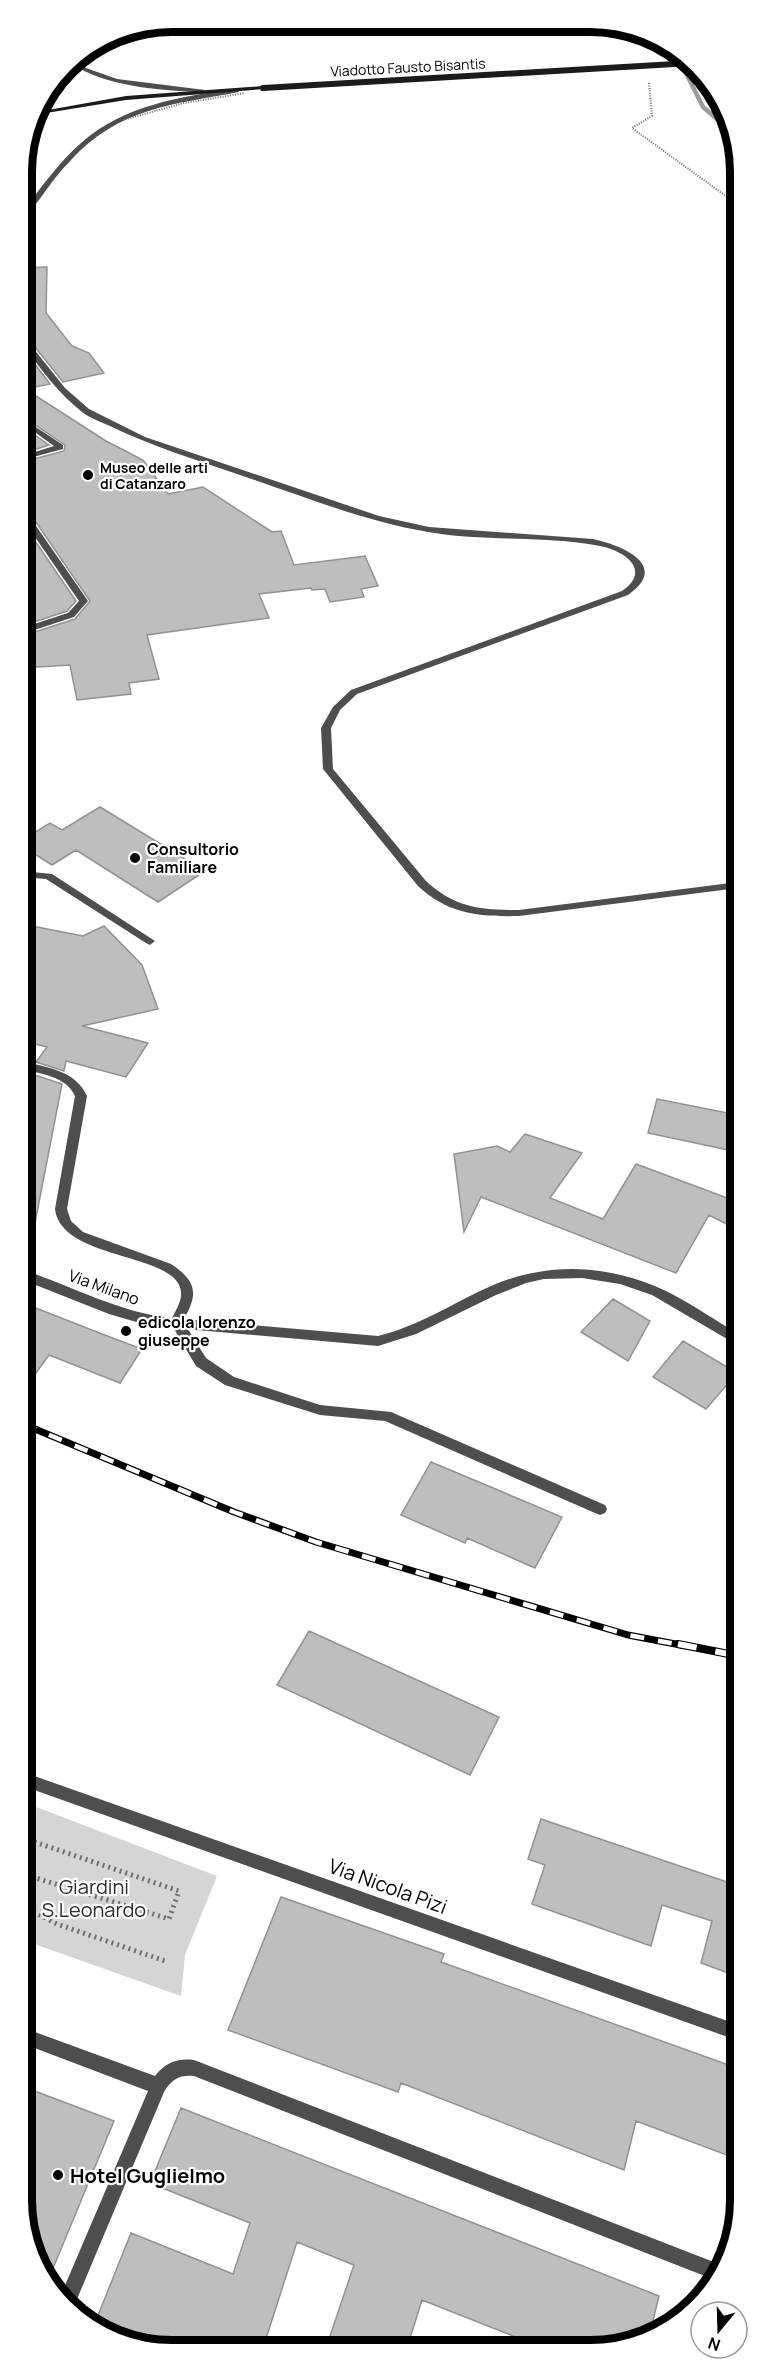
<svg xmlns="http://www.w3.org/2000/svg" width="761" height="2372" viewBox="0 0 761 2372" font-family="Manrope,sans-serif">
	<style>
		.green { fill: #d5d5d5 }
		.lines { fill: none; stroke-linecap: round; stroke-linejoin: round }
		.stream { stroke: #9c9c9c; stroke-width: 4.5 }
		.building { fill: #bebebe; stroke: #929292; stroke-width: 1.5 }
		.secondary-tunnel { stroke: #d9d9d9; stroke-width: 6; stroke-dasharray: 6 3; stroke-linecap: butt }
		.path-far1 { stroke: #707070; stroke-width: 2; stroke-dasharray: 1 1.5; stroke-linecap: butt }
		.path { stroke: #707070; stroke-width: 5; stroke-dasharray: 2 4; stroke-linecap: butt }
		.lane { fill: #4e4e4e; fill-rule: evenodd }
		.street { fill: #4e4e4e; fill-rule: evenodd }
		.secondary { fill: #1b1b1b; fill-rule: evenodd }
		.rail-far1-casing { stroke: #000; stroke-width: 7 }
		.rail-casing { stroke: #000; stroke-width: 8 }
		.rail-far1 { stroke: #fff; stroke-width: 4.5; stroke-dasharray: 14; stroke-linecap: butt }
		.rail { stroke: #fff; stroke-width: 6; stroke-dasharray: 19; stroke-linecap: butt }
		.path-bridge { stroke: #707070; stroke-width: 2; stroke-dasharray: 1 1.5; stroke-linecap: butt }
		.secondary-bridge { stroke: #1b1b1b; stroke-width: 6 }
		.poi-dot { fill: #000; stroke: #fff; stroke-width: 2 }
		.labels { text-anchor: middle; dominant-baseline: central; stroke-width: 4.5; stroke-linejoin: round; paint-order: stroke }
		.far-street-label { font-size: 14px; fill: #000; stroke: #fff }
		.far-poi-label { font-size: 14px; font-weight: bold; fill: #000; stroke: #fff; text-anchor: start }
		.poi-label { font-size: 16px; font-weight: bold; fill: #000; stroke: #fff; text-anchor: start }
		.street-label { font-size: 16px; fill: #000; stroke: #fff }
		.near-park-label { font-size: 20px; fill: #2c2c2c; stroke: #fff }
		.near-street-label { font-size: 20px; fill: #000; stroke: #fff }
		.near-poi-label { font-size: 20px; font-weight: bold; fill: #000; stroke: #fff; text-anchor: start }
		.rim { fill: none; stroke: #000; stroke-width: 8 }
	</style>
	<rect width="100%" height="100%" fill="#fff"/>
	<!-- green -->
	<path class="green" d="M 23,1802 L 217,1876 L 185,1955 L 181,1996 L 23,1940 Z"/>
	<g class="lines">
		<!-- stream -->
		<path class="stream" d="M 693,63 L 686,73 L 703,107 L 731,131"/>
	</g>
	<!-- building -->
	<path class="building" d="M 47,267 L 46,313 L 72,346 L 89,353 L 104,373 L 63,382 L 27,337 L 22,336 L 21,268 Z
		M 22,347 L 50,384 L 25,389 L 106,441 L 143,460 L 168,494 L 203,487 L 272,532 L 281,531 L 294,565 L 365,556 L 378,586 L 361,589 L 364,597 L 330,602 L 325,589 L 312,590 L 311,588 L 259,594 L 269,618 L 147,635 L 159,679 L 129,683 L 131,694 L 77,700 L 70,665 L 22,668 L 22,636 L 75,619 L 90,601 L 27,509 L 22,508 L 22,462 L 64,451 L 65,445 L 22,416 Z
		M 22,426 L 49,445 L 22,454 Z
		M 22,522 L 76,601 L 67,611 L 22,626 Z
		M 100,807 L 205,871 L 158,902 L 76,850 L 52,865 L 22,846 L 22,840 L 50,823 L 62,830 Z
		M 22,924 L 83,936 L 104,926 L 142,965 L 158,1009 L 82,1026 L 148,1043 L 126,1077 L 66,1061 L 64,1071 L 36,1062 L 47,1047 L 22,1041 Z
		M 29,1073 L 62,1084 L 35,1223 L 23,1221 L 22,1082 Z
		M 657,1099 L 738,1115 L 738,1152 L 648,1133 Z
		M 525,1134 L 582,1153 L 550,1198 L 603,1219 L 636,1164 L 738,1202 L 738,1230 L 709,1215 L 676,1273 L 481,1197 L 464,1232 L 454,1154 L 497,1146 L 510,1152 Z
		M 613,1299 L 650,1321 L 628,1361 L 581,1332 Z
		M 23,1303 L 102,1334 L 142,1349 L 120,1383 L 49,1355 L 23,1391 Z
		M 683,1341 L 737,1373 L 706,1409 L 653,1377 Z
		M 431,1462 L 562,1517 L 535,1568 L 467,1538 L 465,1543 L 401,1515 Z
		M 309,1631 L 499,1717 L 470,1775 L 277,1685 Z
		M 541,1819 L 739,1886 L 739,1977 L 701,1963 L 712,1921 L 662,1905 L 651,1946 L 532,1904 L 545,1865 L 528,1859 Z
		M 281,1897 L 444,1954 L 441,1962 L 740,2069 L 740,2160 L 636,2121 L 624,2170 L 401,2083 L 398,2092 L 228,2030 Z
		M 24,2087 L 114,2121 L 49,2278 L 24,2230 Z
		M 181,2108 L 659,2296 L 649,2337 L 619,2348 L 544,2348 L 422,2300 L 407,2348 L 326,2348 L 354,2265 L 297,2242 L 263,2348 L 142,2348 L 95,2323 L 131,2233 L 233,2274 L 250,2223 L 150,2183 Z"/>
	<g class="lines">
		<!-- secondary-tunnel -->
		<path class="secondary-tunnel" d="M 34,114 L 40,112"/>
		<!-- path-far1 -->
		<path class="path-far1" d="M 649,83 L 652,116 L 632,128 L 730,199"/>
		<!-- path -->
		<path class="path" d="M 23,1838 L 179,1891 L 169,1919 L 23,1874
			M 23,1906 L 57,1924 L 165,1961"/>
		<!-- lane -->
		<path class="lane" d="M 176,1317 L 181,1318 L 206,1358 L 234,1377 L 320,1405 L 391,1412 L 605,1505 L 607,1509 L 605,1513 L 600,1515 L 595,1513 L 385,1421 L 320,1415 L 225,1385 L 196,1366 L 170,1322 L 171,1318 Z"/>
		<!-- street -->
		<path class="street" d="M 71,60 L 86,68 L 117,79 L 205,90 L 202,92 C 155,90 109,87 69,63 Z
			M 237,89 L 239,92 C 175,104 118,108 71,160 C 59,172 49,186 39,200 C 33,207 28,216 21,221 L 21,214 C 40,189 58,163 81,143 C 124,105 182,96 237,89 Z
			M 22,338 L 25,338 L 65,388 L 89,409 L 145,437 L 379,516 L 429,527 L 593,539 C 621,545 671,565 628,595 L 357,694 L 340,710 L 331,728 L 333,769 L 426,881 C 455,908 481,910 519,910 L 738,882 L 738,888 L 519,916 C 479,917 448,914 418,886 L 323,769 L 321,728 L 333,707 L 351,690 L 622,591 C 652,570 625,551 600,546 C 544,535 484,542 428,532 C 363,521 300,495 237,474 C 194,459 151,446 110,426 C 101,422 90,418 82,412 C 58,393 40,368 22,344 Z
			M 22,418 L 63,445 L 63,449 L 22,460 L 22,456 L 54,446 L 22,423 Z
			M 22,510 L 25,510 L 88,601 L 74,617 L 22,634 L 22,628 L 68,613 L 79,601 L 22,518 Z
			M 22,871 L 52,874 L 155,941 L 150,945 L 146,943 L 46,879 L 22,877 Z
			M 22,1061 C 48,1068 75,1070 87,1096 L 67,1209 L 71,1221 L 83,1232 L 171,1264 C 196,1281 199,1293 184,1319 L 378,1336 C 419,1326 453,1303 491,1286 C 550,1260 615,1265 672,1294 C 695,1306 716,1321 739,1334 L 739,1346 L 652,1295 L 620,1284 L 582,1278 L 544,1279 L 526,1283 L 496,1295 L 416,1334 L 378,1346 L 150,1326 L 109,1314 L 23,1280 L 23,1270 C 73,1286 119,1313 172,1318 C 176,1310 182,1301 181,1292 C 178,1252 61,1261 55,1209 L 75,1096 C 66,1076 41,1074 22,1069 Z
			M 23,1772 L 739,2025 L 739,2041 L 23,1786 Z
			M 24,2028 L 155,2076 C 165,2063 177,2058 194,2060 L 724,2266 L 715,2280 L 194,2076 C 179,2075 172,2079 164,2092 L 72,2311 L 65,2307 L 60,2297 L 148,2091 L 24,2044 Z"/>
		<!-- secondary -->
		<path class="secondary" d="M 263,86 L 265,89 L 126,100 L 40,114 L 37,112 L 126,96 Z"/>
		<!-- rail-far1 casing -->
		<g class="rail-far1-casing">
			<path id="rail-far1" d="M 23,1424 L 234,1512 L 316,1542 L 628,1635 L 686,1646"/>
		</g>
		<!-- rail casing -->
		<g class="rail-casing">
			<path id="rail" d="M 678,1644 L 739,1656"/>
		</g>
		<!-- rail-far1 -->
		<use href="#rail-far1" class="rail-far1"/>
		<!-- rail -->
		<use href="#rail" class="rail"/>
		<!-- path-bridge -->
		<path class="path-bridge" d="M 123,120 L 184,103 L 245,93"/>
		<!-- secondary-bridge -->
		<path class="secondary-bridge" d="M 263,88 L 692,63"/>
	</g>
	<!-- markers -->
	<g class="poi-dot">
		<circle cx="88" cy="475" r="6"/>
		<circle cx="135" cy="858" r="6"/>
		<circle cx="126" cy="1331" r="6"/>
		<circle cx="58" cy="2175" r="6"/>
	</g>
	<g class="labels">
		<!-- far-street labels -->
		<g class="far-street-label">
			<text transform="translate(408 67) rotate(-3)">Viadotto Fausto Bisantis</text>
		</g>
		<!-- far-poi labels -->
		<g class="far-poi-label">
			<text x="100" y="467">Museo delle arti<tspan x="100" dy="16">di Catanzaro</tspan></text>
		</g>
		<!-- poi labels -->
		<g class="poi-label">
			<text x="147" y="849">Consultorio<tspan x="147" dy="18">Familiare</tspan></text>
			<text x="138" y="1322">edicola lorenzo<tspan x="138" dy="18">giuseppe</tspan></text>
		</g>
		<!-- street labels -->
		<g class="street-label">
			<text transform="translate(104 1287) rotate(20)">Via Milano</text>
		</g>
		<!-- near-park labels -->
		<g class="near-park-label">
			<text x="94" y="1886">Giardini<tspan x="94" dy="23">S.Leonardo</tspan></text>
		</g>
		<!-- near-street labels -->
		<g class="near-street-label">
			<text transform="translate(388 1886) rotate(20)">Via Nicola Pizi</text>
		</g>
		<!-- near-poi labels -->
		<g class="near-poi-label">
			<text x="70" y="2175">Hotel Guglielmo</text>
		</g>
	</g>
	<!-- crop -->
	<path d="M0 0H761V2372H0ZM172 32H590A140 140 0 0 1 730 172V2200A140 140 0 0 1 590 2340H172A140 140 0 0 1 32 2200V172A140 140 0 0 1 172 32Z" fill="#fff" fill-rule="evenodd"/>
	<path class="rim" d="M172 32H590A140 140 0 0 1 730 172V2200A140 140 0 0 1 590 2340H172A140 140 0 0 1 32 2200V172A140 140 0 0 1 172 32Z"/>
	<!-- north arrow -->
	<g transform="translate(719 2330) rotate(199)"><circle r="28" fill="#ffffff" stroke="#999999" stroke-width="1.5"/>
	<path d="M0-4.5L10 22L0 15L-10 22Z" fill="#000000"/>
	<text y="-9" font-size="16" font-weight="bold" text-anchor="middle" fill="#000000">N</text>
	</g>
</svg>
